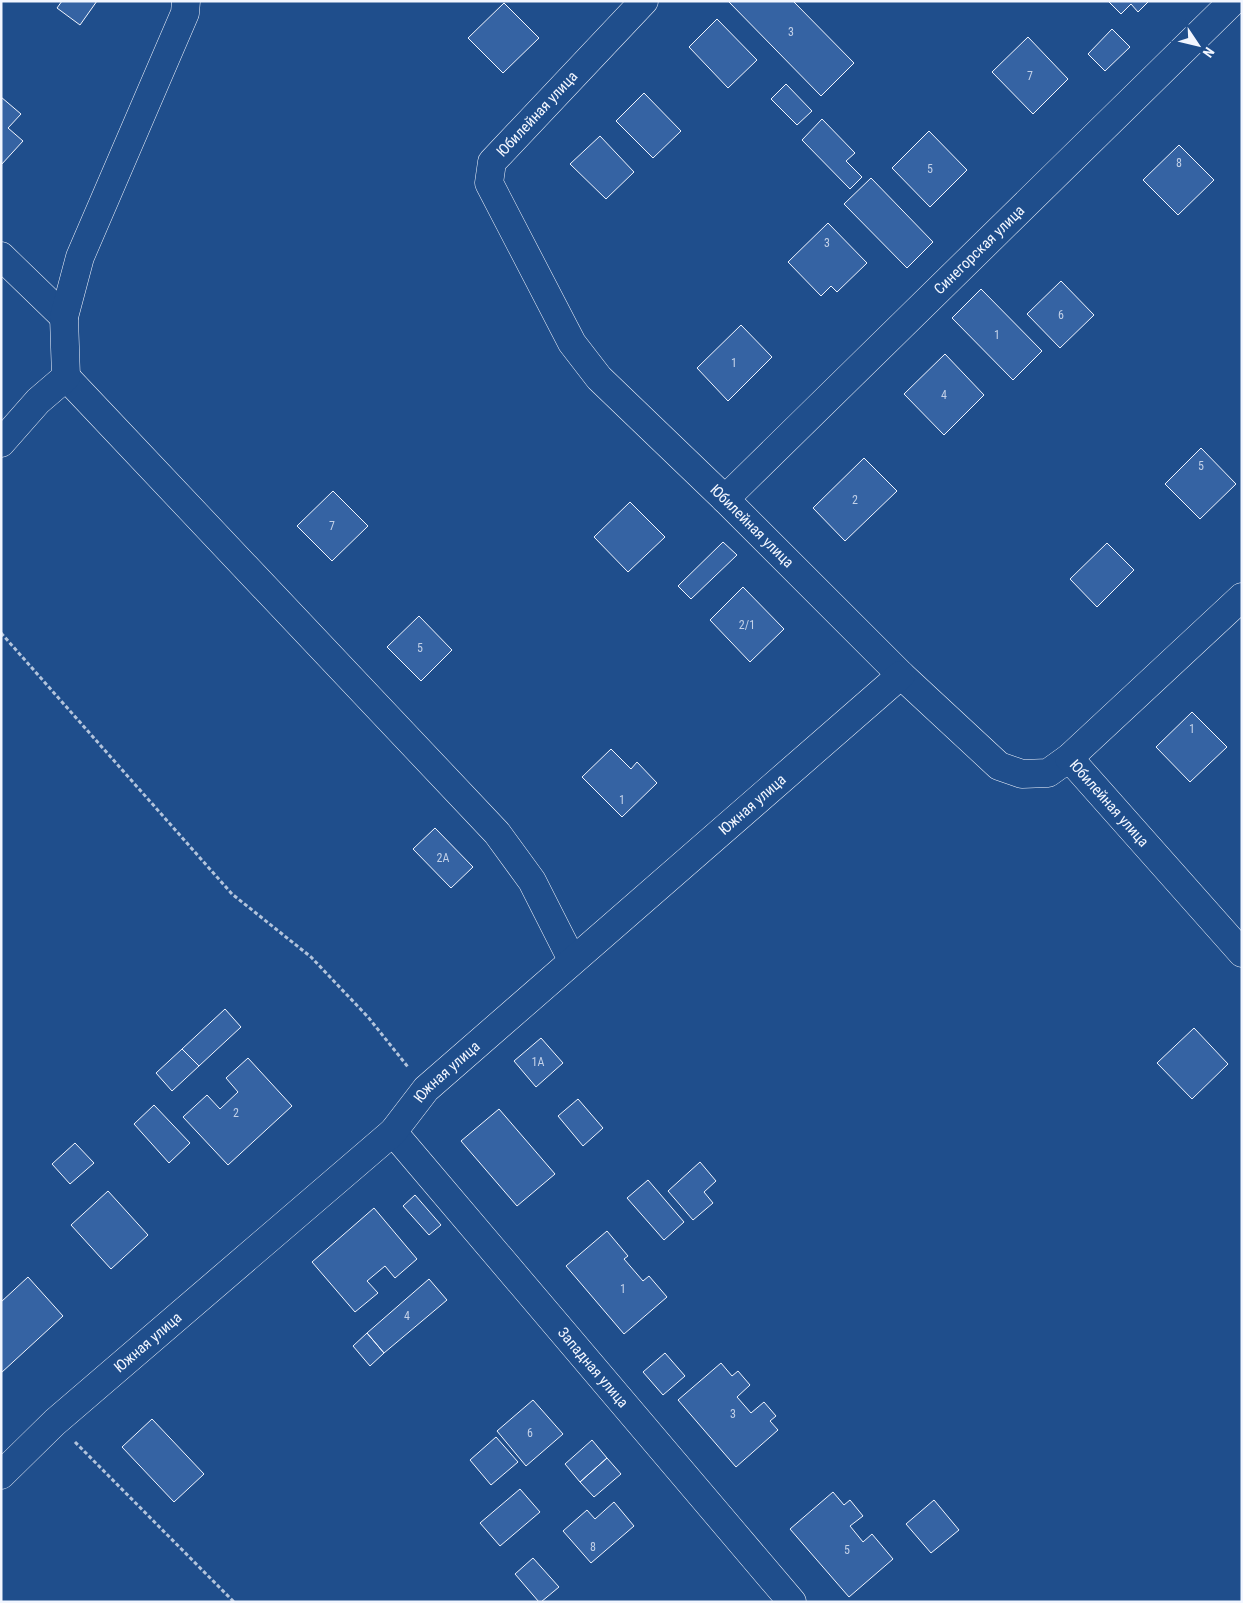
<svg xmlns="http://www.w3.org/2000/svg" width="1243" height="1603" viewBox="0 0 1243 1603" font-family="'Roboto Condensed',sans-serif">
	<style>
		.building { fill: #3563a3; stroke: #f2f6ff }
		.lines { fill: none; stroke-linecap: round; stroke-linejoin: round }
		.minor-casing { stroke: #f2f6ff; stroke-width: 29 }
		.path { stroke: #b3c4dc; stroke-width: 3; stroke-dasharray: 4 2.5; stroke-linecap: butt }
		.minor { stroke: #1f4e8c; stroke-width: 28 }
		.labels { text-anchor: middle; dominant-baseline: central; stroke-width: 4; stroke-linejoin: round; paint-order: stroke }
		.number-label { font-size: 12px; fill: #c3d1e8 }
		.street-label { font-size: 15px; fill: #f2f6ff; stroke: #1f4e8c }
	</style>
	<rect width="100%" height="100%" fill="#1f4e8c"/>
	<!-- building -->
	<path class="building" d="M 62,1 L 97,1 L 80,25 L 57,8 Z
		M 728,1 L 793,1 L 854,63 L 821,96 Z
		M 1108,1 L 1149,1 L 1138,12 L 1131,4 L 1121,14 Z
		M 504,3 L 539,38 L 503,73 L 468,38 Z
		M 717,19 L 757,60 L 728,88 L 689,47 Z
		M 1112,29 L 1130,47 L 1105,71 L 1088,54 Z
		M 1028,37 L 1068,79 L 1033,114 L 992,72 Z
		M 786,84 L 812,111 L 797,125 L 771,99 Z
		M 644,93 L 681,131 L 653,158 L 616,121 Z
		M 1,97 L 21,114 L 8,128 L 23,141 L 1,165 Z
		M 822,119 L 855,153 L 846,161 L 862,177 L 850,189 L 802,140 Z
		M 929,131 L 967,170 L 930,207 L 892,168 Z
		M 600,136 L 634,172 L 606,199 L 570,164 Z
		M 1179,145 L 1214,180 L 1178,215 L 1143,180 Z
		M 871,178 L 933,242 L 907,268 L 844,204 Z
		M 828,223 L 867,263 L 837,292 L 831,286 L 821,296 L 788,262 Z
		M 1061,281 L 1094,315 L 1060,348 L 1027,314 Z
		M 981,289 L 1042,351 L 1013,380 L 952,318 Z
		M 741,325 L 772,357 L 728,401 L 697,368 Z
		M 945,354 L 984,395 L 944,435 L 904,394 Z
		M 1201,448 L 1236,484 L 1200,519 L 1165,484 Z
		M 864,458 L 897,491 L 845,541 L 813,508 Z
		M 333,491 L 368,526 L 332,561 L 297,526 Z
		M 630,502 L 665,537 L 628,572 L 594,537 Z
		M 723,542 L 737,555 L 691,599 L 678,586 Z
		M 1107,543 L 1134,570 L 1097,607 L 1070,579 Z
		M 743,587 L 784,629 L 750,662 L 710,620 Z
		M 419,616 L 452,650 L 421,681 L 387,647 Z
		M 1192,712 L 1227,747 L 1190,782 L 1156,747 Z
		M 611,749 L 631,769 L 637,762 L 657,783 L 622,817 L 582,777 Z
		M 435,828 L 473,867 L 451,888 L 413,849 Z
		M 225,1009 L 241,1027 L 199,1066 L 182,1049 Z
		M 1194,1028 L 1228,1064 L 1192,1099 L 1157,1063 Z
		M 541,1038 L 563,1063 L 536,1087 L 514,1061 Z
		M 182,1049 L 199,1066 L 172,1091 L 156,1073 Z
		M 248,1058 L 292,1106 L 228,1165 L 183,1117 L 207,1095 L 220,1109 L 238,1092 L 226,1078 Z
		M 578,1099 L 603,1128 L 583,1146 L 558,1116 Z
		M 154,1105 L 190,1143 L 169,1163 L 134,1124 Z
		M 499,1109 L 555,1174 L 517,1206 L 461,1141 Z
		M 75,1143 L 94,1163 L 70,1184 L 52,1164 Z
		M 700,1162 L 716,1181 L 704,1192 L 713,1203 L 693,1220 L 668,1191 Z
		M 648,1180 L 684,1222 L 664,1240 L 627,1198 Z
		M 108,1191 L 148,1235 L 111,1269 L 71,1225 Z
		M 415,1195 L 441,1225 L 429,1235 L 403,1206 Z
		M 374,1208 L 417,1259 L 395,1278 L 385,1266 L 367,1281 L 378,1293 L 355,1312 L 312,1262 Z
		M 607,1231 L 628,1256 L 624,1259 L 643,1281 L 649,1276 L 667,1297 L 624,1334 L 566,1266 Z
		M 28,1277 L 63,1316 L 1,1373 L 1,1302 Z
		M 429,1279 L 447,1300 L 384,1353 L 367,1333 Z
		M 367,1333 L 384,1353 L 370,1366 L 353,1346 Z
		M 665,1353 L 685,1376 L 663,1395 L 643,1372 Z
		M 721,1363 L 732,1376 L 738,1371 L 750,1385 L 737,1397 L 751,1413 L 764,1402 L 776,1416 L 770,1421 L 778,1430 L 736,1467 L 678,1400 Z
		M 533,1400 L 563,1434 L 526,1466 L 497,1431 Z
		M 152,1419 L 204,1474 L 174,1502 L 122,1447 Z
		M 496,1437 L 518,1462 L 491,1485 L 470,1460 Z
		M 592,1440 L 607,1458 L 580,1482 L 565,1464 Z
		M 607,1458 L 621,1474 L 594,1497 L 580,1482 Z
		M 520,1489 L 540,1512 L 500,1546 L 480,1523 Z
		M 833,1492 L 844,1505 L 850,1500 L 863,1516 L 850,1526 L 863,1542 L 872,1534 L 893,1559 L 849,1597 L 790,1529 Z
		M 934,1500 L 959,1530 L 931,1553 L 906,1524 Z
		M 614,1502 L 634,1526 L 591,1563 L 563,1531 L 587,1510 L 595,1519 Z
		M 533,1558 L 559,1587 L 541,1602 L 539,1602 L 515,1574 Z"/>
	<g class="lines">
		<!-- minor casing -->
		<g class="minor-casing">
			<g id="minor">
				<path id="s1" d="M 644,1 L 492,162 L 489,183 L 572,343 L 599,378 L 725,499 L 901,675 L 999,766 L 1022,774 L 1048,773 L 1069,758 L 1242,953"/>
				<path d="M 1,256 L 64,317"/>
				<path d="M 66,377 L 497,833 L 532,881 L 572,960"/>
				<path d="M 1,443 L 38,401 L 66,377 L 64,317 L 80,257 L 185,13 L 186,1"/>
				<path id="s2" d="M 725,499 L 1233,1"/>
				<path d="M 1069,758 L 1242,597"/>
				<path id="s3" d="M 393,1132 L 792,1602"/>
				<path id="s4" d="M 1,1475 L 55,1422 L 393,1132 L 426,1089 L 901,675"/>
			</g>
		</g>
		<!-- path -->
		<path class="path" d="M 1,633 L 232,894 L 311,957 L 368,1017 L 408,1067
			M 75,1442 L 234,1602"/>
		<!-- minor -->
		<use href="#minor" class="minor"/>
	</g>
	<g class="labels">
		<!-- number labels -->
		<g class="number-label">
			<text x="791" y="32">3</text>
			<text x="1030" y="76">7</text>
			<text x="1179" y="163">8</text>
			<text x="930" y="169">5</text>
			<text x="827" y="243">3</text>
			<text x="1061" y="315">6</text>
			<text x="997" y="335">1</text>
			<text x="734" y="363">1</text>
			<text x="944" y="395">4</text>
			<text x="1201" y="466">5</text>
			<text x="855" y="500">2</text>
			<text x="332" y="526">7</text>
			<text x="747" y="625">2/1</text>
			<text x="420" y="648">5</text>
			<text x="1192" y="729">1</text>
			<text x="622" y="800">1</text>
			<text x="443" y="858">2А</text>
			<text x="538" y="1062">1А</text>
			<text x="236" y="1113">2</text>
			<text x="623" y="1289">1</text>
			<text x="407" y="1316">4</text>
			<text x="733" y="1414">3</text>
			<text x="530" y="1433">6</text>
			<text x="593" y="1547">8</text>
			<text x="847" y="1550">5</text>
		</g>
		<!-- street labels -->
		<g class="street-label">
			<text transform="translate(537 114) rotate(-47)">Юбилейная улица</text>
			<text stroke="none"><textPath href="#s2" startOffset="356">Синегорская улица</textPath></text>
			<text stroke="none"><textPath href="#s1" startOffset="680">Юбилейная улица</textPath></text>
			<text stroke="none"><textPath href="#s4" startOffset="1008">Южная улица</textPath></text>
			<text stroke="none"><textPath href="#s1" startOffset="1161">Юбилейная улица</textPath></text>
			<text stroke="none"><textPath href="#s4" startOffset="602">Южная улица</textPath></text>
			<text stroke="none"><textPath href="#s4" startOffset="198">Южная улица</textPath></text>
			<text stroke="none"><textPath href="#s3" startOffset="309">Западная улица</textPath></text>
		</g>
	</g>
	<!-- border -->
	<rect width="1243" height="1603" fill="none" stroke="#f2f6ff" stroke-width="5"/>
	<!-- north arrow -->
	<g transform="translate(1198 45) rotate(125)" stroke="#1f4e8c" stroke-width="4" paint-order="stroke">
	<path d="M0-4L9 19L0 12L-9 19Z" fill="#f2f6ff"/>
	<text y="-8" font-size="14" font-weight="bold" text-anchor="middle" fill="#f2f6ff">N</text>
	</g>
</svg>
